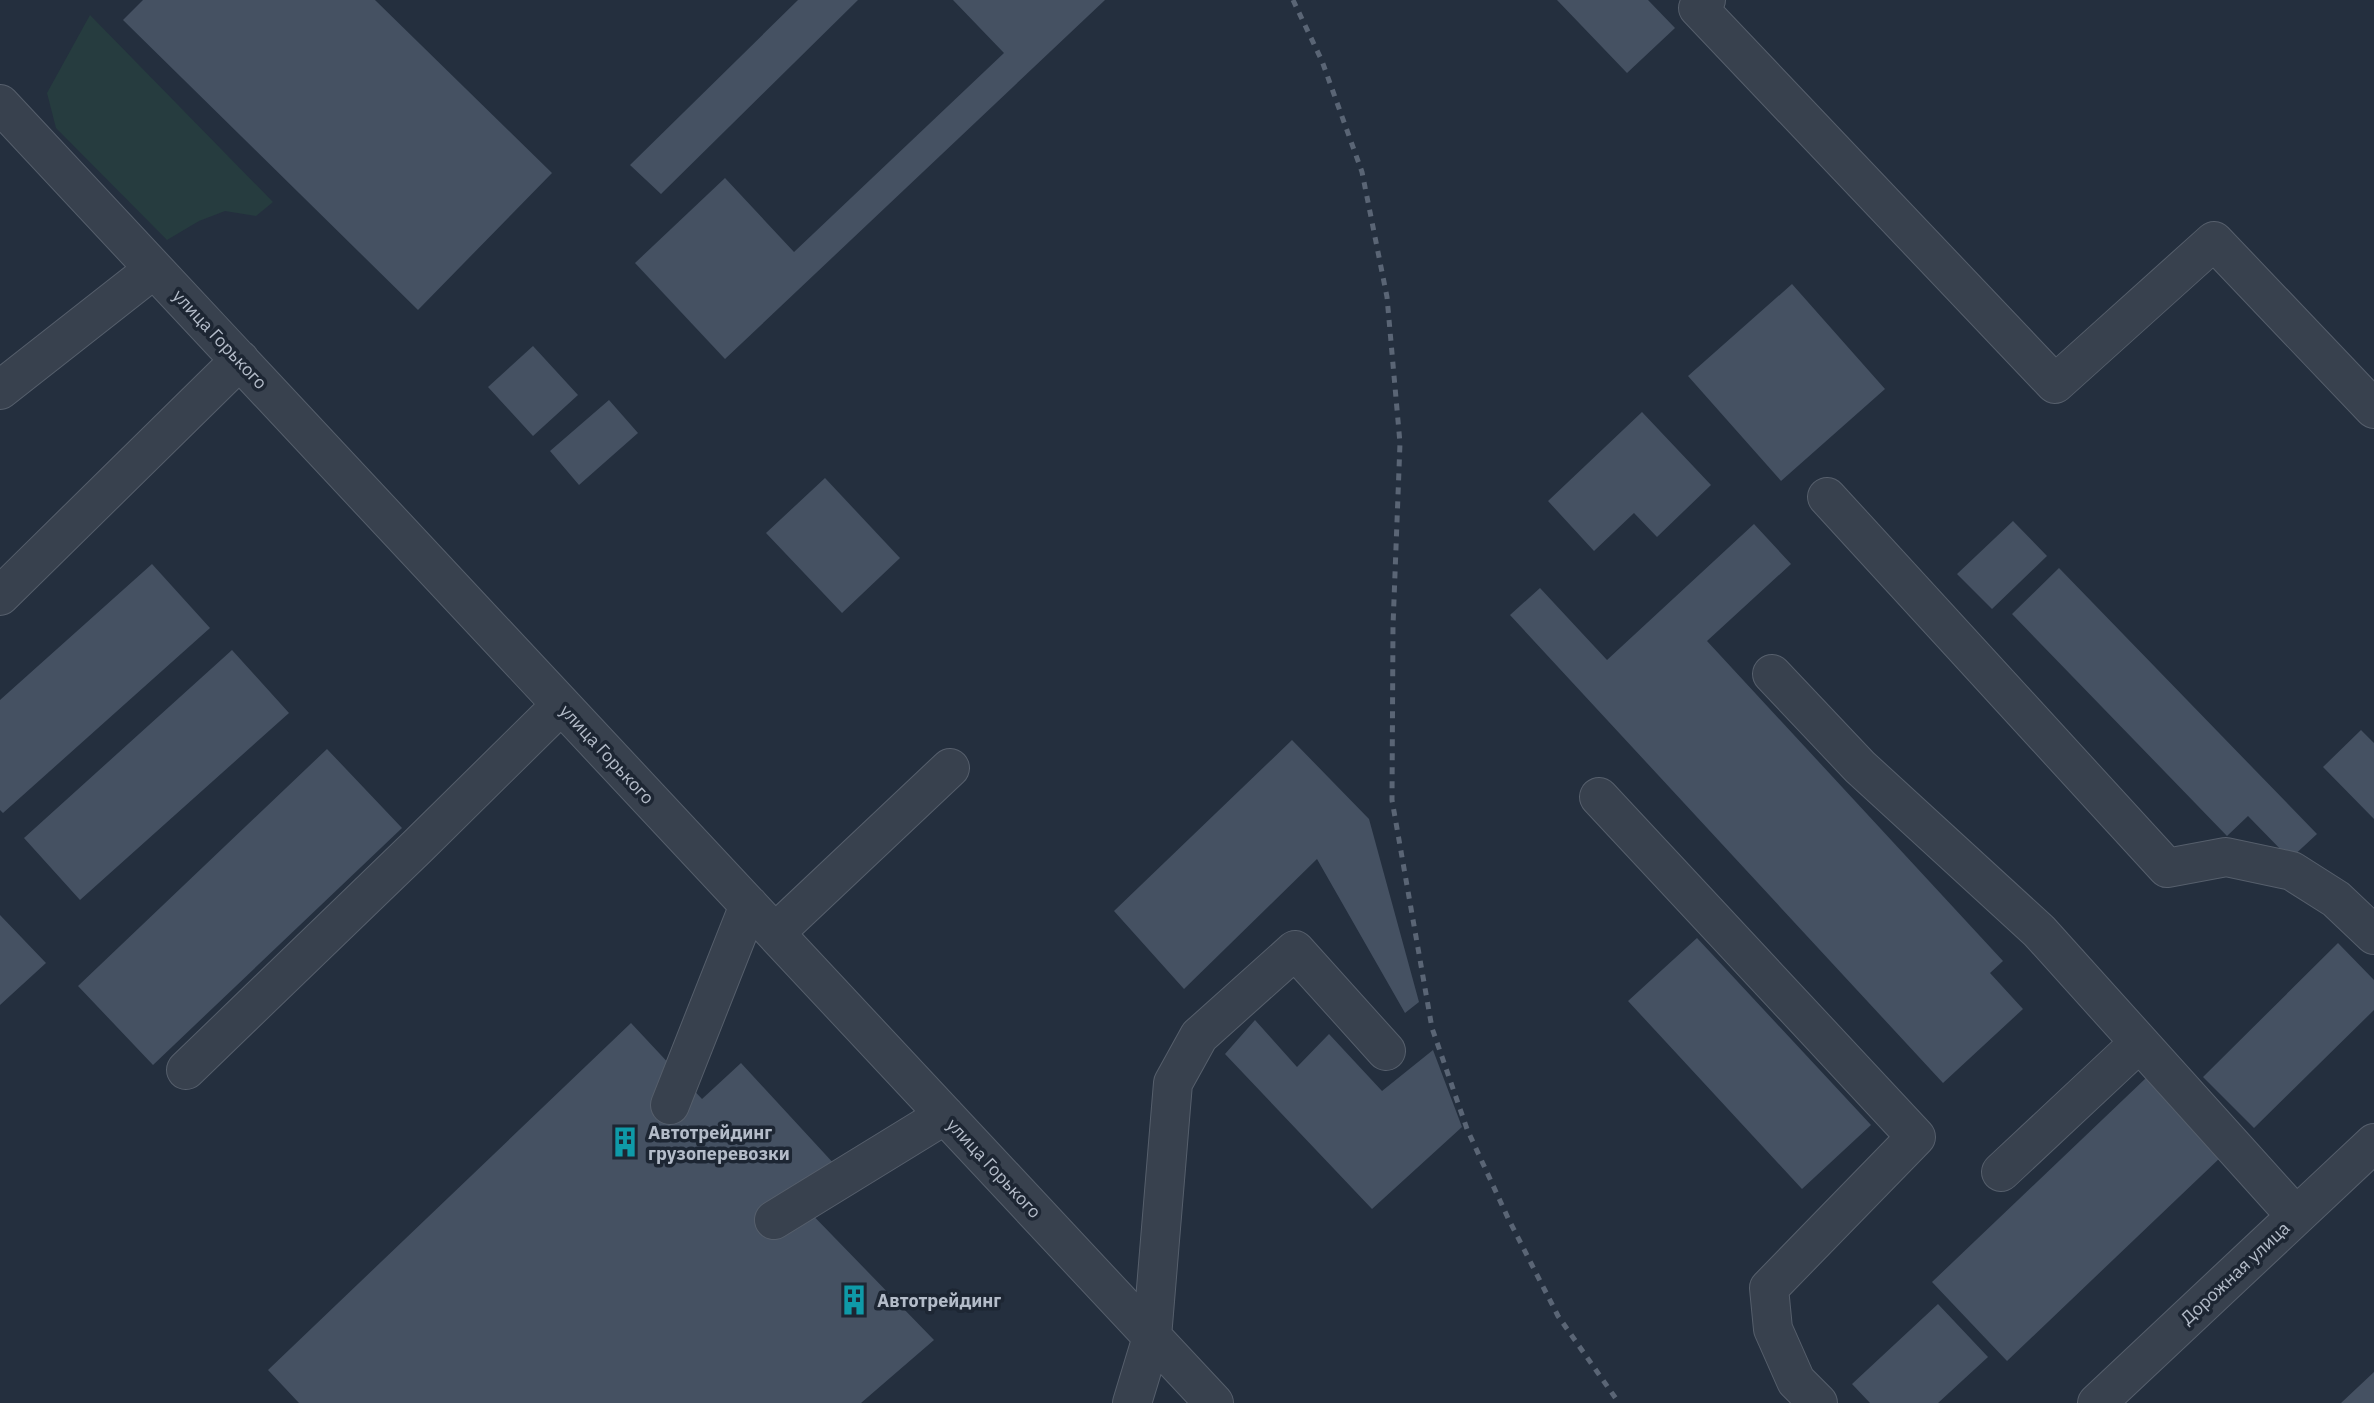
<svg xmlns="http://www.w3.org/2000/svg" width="2374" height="1403" viewBox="0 0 2374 1403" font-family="'IBM Plex Sans',sans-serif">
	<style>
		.green { fill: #263c3f }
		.building { fill: #455162 }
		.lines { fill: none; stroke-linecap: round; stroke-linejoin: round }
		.minor-casing { stroke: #565f6c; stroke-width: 40 }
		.minor { stroke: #38414e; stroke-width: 38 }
		.rail { stroke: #5a6575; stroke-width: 5; stroke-dasharray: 7 7; stroke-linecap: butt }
		.labels { text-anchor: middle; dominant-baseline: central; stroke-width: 7; stroke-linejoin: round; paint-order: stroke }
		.street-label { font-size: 18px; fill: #b4bcc9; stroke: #1d2633 }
		.poi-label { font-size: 18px; font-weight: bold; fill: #b4bcc9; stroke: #1d2633; text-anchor: start }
	</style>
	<rect width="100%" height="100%" fill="#242f3e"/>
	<!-- green -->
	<path class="green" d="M 90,15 L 273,202 L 256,216 L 225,211 L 199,221 L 167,240 L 56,128 L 47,93 Z"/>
	<!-- building -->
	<path class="building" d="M 143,0 L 375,0 L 552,173 L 418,310 L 123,20 Z
		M 798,0 L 858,0 L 661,194 L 630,165 Z
		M 953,0 L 1105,0 L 725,359 L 635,263 L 725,178 L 794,252 L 1004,53 Z
		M 1557,0 L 1648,0 L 1675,28 L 1627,73 Z
		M 1792,284 L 1885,389 L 1781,481 L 1688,376 Z
		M 533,346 L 578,395 L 533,436 L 488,387 Z
		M 609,400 L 638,433 L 579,485 L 550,451 Z
		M 1642,412 L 1711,485 L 1657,537 L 1634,513 L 1594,551 L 1548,501 Z
		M 825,478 L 900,558 L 842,613 L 766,533 Z
		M 2013,521 L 2047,556 L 1992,609 L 1957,574 Z
		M 1754,524 L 1791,564 L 1707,641 L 2003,961 L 1990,973 L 2023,1009 L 1943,1083 L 1510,615 L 1540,588 L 1607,660 Z
		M 152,564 L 210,628 L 3,813 L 0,810 L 0,700 Z
		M 2059,568 L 2317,834 L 2290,859 L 2248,816 L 2227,836 L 2012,614 Z
		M 232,650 L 289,713 L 80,900 L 24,838 Z
		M 2361,730 L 2374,743 L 2374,819 L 2323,767 Z
		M 1292,740 L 1369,819 L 1419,1002 L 1405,1013 L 1317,859 L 1184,989 L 1114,911 Z
		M 327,749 L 402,828 L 153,1065 L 78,986 Z
		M 0,915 L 46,963 L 0,1005 Z
		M 1697,938 L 1871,1125 L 1802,1189 L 1628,1001 Z
		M 2338,943 L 2374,980 L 2374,1010 L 2254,1128 L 2203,1077 Z
		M 1255,1020 L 1297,1067 L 1329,1034 L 1382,1091 L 1433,1050 L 1462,1127 L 1372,1209 L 1225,1054 Z
		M 631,1023 L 702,1099 L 741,1063 L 836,1166 L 799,1201 L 934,1340 L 861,1403 L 299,1403 L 268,1370 Z
		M 2146,1078 L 2222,1156 L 2007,1361 L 1932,1282 Z
		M 1938,1304 L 1988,1357 L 1938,1403 L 1870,1403 L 1852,1384 Z
		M 2374,1372 L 2374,1403 L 2341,1403 Z"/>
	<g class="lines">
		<!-- minor casing -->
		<g class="minor-casing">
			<path id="minor" d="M 1706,0 L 1698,8 L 2055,384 L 2214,241 L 2374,409
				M 0,104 L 1214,1403
				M 0,390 L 154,269
				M 1827,497 L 2167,868 L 2226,857 L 2292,871 L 2336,899 L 2374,935
				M 0,596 L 240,360
				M 1772,674 L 1860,767 L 2039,931 L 2296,1216
				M 1599,797 L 1916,1137 L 1769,1288 L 1773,1329 L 1796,1381 L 1818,1403
				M 775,933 L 950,768
				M 186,1070 L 418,846 L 561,705
				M 670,1105 L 749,905
				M 2001,1172 L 2139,1043
				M 774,1220 L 945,1115
				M 1132,1403 L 1152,1337 L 1173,1083 L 1199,1036 L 1295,950 L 1386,1051
				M 2097,1403 L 2374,1143"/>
		</g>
		<!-- minor -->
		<use href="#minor" class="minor"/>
		<!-- rail -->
		<path class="rail" d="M 1293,0 L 1322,61 L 1362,172 L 1387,297 L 1400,443 L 1393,626 L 1392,800 L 1432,1028 L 1467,1129 L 1508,1218 L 1558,1316 L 1619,1403"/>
	</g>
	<!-- icons -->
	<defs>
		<g id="building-bare" transform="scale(2.415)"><path d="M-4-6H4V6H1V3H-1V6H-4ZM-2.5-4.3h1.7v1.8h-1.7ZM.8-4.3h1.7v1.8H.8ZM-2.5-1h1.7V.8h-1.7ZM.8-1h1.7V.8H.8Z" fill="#0f9aa8" stroke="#1d2633" stroke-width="2.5" paint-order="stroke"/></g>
	</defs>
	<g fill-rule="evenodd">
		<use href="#building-bare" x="625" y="1142"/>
		<use href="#building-bare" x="854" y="1300"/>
	</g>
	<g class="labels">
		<!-- street labels -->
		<g class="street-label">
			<text transform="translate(220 339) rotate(47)">улица Горького</text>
			<text transform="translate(607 754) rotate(47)">улица Горького</text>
			<text transform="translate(994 1168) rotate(47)">улица Горького</text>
			<text transform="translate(2235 1273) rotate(-43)">Дорожная улица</text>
		</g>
		<!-- poi labels -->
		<g class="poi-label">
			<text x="648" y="1132">Автотрейдинг<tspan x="648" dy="21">грузоперевозки</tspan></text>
			<text x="877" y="1300">Автотрейдинг</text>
		</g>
	</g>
</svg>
